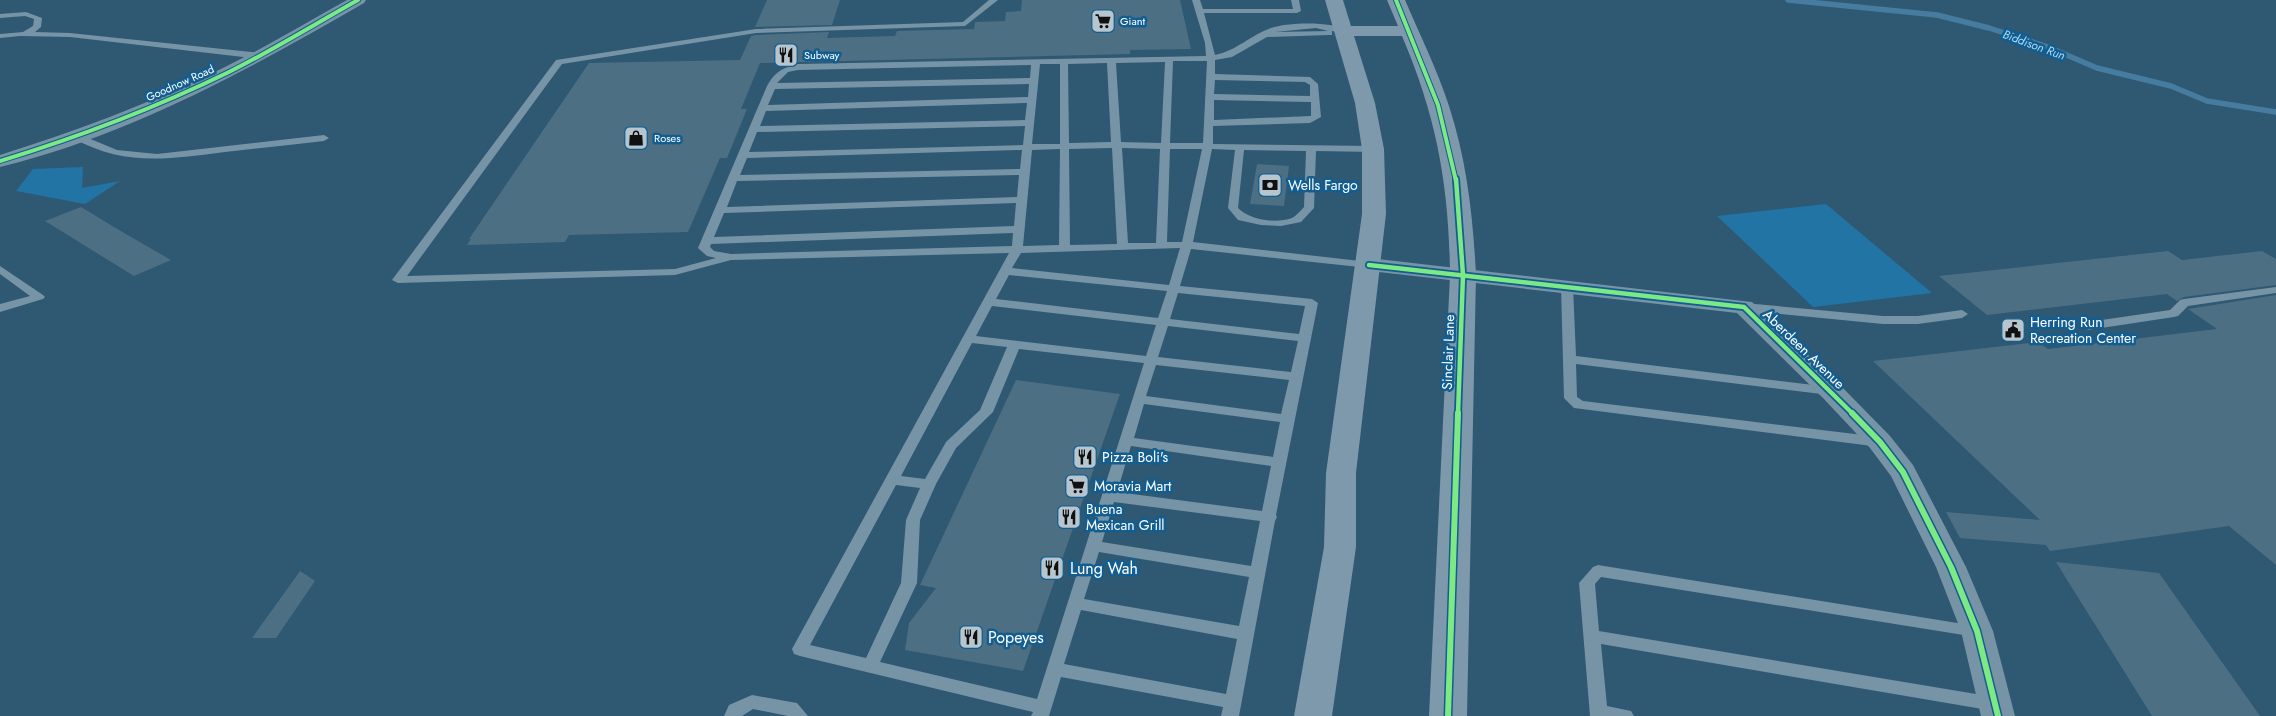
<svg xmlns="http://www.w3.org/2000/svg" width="2276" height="716" viewBox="0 0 2276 716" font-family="Jost,sans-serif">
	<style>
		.green { fill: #2274a5 }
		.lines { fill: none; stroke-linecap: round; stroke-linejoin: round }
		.stream { stroke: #467c9f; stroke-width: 5.5 }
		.building { fill: #4d6f84 }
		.lane { fill: #7694a6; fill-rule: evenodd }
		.street { fill: #7694a6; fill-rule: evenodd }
		.secondary { fill: #7e99ab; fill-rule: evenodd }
		.cycleway-far2-casing { stroke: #125e90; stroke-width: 6 }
		.cycleway-far1-casing { stroke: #125e90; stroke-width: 8 }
		.cycleway-casing { stroke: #125e90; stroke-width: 9 }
		.cycleway-far2 { stroke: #7ce984; stroke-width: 4 }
		.cycleway-far1 { stroke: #7ce984; stroke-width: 4.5 }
		.cycleway { stroke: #7ce984; stroke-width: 6 }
		.labels { text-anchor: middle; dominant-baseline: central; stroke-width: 5; stroke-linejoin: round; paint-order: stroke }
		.far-poi-label { font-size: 11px; fill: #fff; stroke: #125e90; text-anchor: start }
		.far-street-label { font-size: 11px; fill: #fff; stroke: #125e90 }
		.far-water-label { font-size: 12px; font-style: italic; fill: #a8dbf9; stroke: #125e90 }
		.poi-label { font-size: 14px; fill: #fff; stroke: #125e90; text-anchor: start }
		.street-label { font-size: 14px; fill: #fff; stroke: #125e90 }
		.near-poi-label { font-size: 16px; fill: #fff; stroke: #125e90; text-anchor: start }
	</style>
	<rect width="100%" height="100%" fill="#2f5873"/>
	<!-- green -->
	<path class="green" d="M 83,167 L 82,188 L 120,181 L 85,204 L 16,191 L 33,169 Z
		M 1826,204 L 1932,293 L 1813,307 L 1717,216 Z"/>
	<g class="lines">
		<!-- stream -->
		<path class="stream" d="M 1788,0 L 1937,15 L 1989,28 L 2048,47 L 2097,68 L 2171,86 L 2207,101 L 2276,112"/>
	</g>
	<!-- building -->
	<path class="building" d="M 767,0 L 840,0 L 832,25 L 755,27 Z
		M 1022,0 L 1180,0 L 1191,49 L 1130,50 L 1130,54 L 760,63 L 741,109 L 747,109 L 727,158 L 720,158 L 688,232 L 569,235 L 565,242 L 467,245 L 471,239 L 469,239 L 589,63 L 740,60 L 751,36 L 756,35 L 829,32 L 827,38 L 895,36 L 897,31 L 974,29 L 975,22 L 1005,21 L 1006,12 L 1021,11 Z
		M 1257,164 L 1289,166 L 1284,206 L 1250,204 Z
		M 81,207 L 124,233 L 171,260 L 134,276 L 45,221 Z
		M 2168,251 L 2182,260 L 2262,251 L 2276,259 L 2276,285 L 2184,297 L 2177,301 L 2167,294 L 1987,315 L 1939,276 Z
		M 2276,295 L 2276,565 L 2229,526 L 2050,551 L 2046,545 L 1960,538 L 1946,512 L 2040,520 L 1873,361 L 2038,342 L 2048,349 L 2217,329 L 2188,309 Z
		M 1016,380 L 1120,394 L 1023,671 L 905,650 L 909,623 L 936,588 L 920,585 Z
		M 2056,562 L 2159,573 L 2260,716 L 2152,716 Z
		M 300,571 L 315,581 L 276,638 L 252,638 Z"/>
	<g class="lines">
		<!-- lane -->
		<path class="lane" d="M 989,0 L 998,0 L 965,26 L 756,33 L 562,64 L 407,276 L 675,269 L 716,258 L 707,256 L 698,248 L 767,86 C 775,72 782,68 798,64 L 1206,56 L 1205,43 L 1192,0 L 1200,0 L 1203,9 L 1293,9 L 1291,0 L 1299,0 L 1301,11 L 1297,13 L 1204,13 L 1215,55 C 1236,51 1251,35 1271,28 C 1288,22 1334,21 1348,31 L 1344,33 L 1332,31 L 1332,35 L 1329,35 L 1267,37 L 1232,57 L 1215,60 L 1215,74 L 1310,77 L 1318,84 L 1321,117 L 1310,123 L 1213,126 L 1213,144 L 1373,146 L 1378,149 L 1373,152 L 1316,151 L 1314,208 L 1301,222 L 1281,226 L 1261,225 L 1238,220 L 1228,208 L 1235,150 L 1212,149 L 1193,242 L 1369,262 L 1375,265 L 1369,268 L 1191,249 L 1180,286 L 1312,299 L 1318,303 L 1276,515 L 1277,517 L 1275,521 L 1239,716 L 1221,716 L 1223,707 L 1061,677 L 1049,716 L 1031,716 L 1033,712 L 800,656 L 794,654 L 792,649 L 1009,253 L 731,260 L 675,275 L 398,283 L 392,280 L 556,60 L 756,29 L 963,22 ZM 1316,28 L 1328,31 L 1275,32 ZM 1173,61 L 1207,61 L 1203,143 L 1170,143 ZM 1165,62 L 1161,143 L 1121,142 L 1116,63 ZM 1107,63 L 1111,142 L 1069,143 L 1068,64 ZM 1040,64 L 1060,64 L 1060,144 L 1032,144 ZM 1031,65 L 1030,78 L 777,83 L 788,72 L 798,70 ZM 1215,80 L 1305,82 L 1310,85 L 1310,96 L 1214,94 ZM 1029,84 L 1028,97 L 768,105 L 775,89 ZM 1214,100 L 1311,102 L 1311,116 L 1214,120 ZM 1027,103 L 1025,120 L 760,126 L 766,111 ZM 1025,126 L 1023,145 L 749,152 L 757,132 ZM 1112,148 L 1117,244 L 1070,245 L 1069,149 ZM 1122,148 L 1160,149 L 1156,243 L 1128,243 ZM 1060,149 L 1059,245 L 1023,246 L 1032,150 ZM 1170,149 L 1202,149 L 1182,242 L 1167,242 ZM 1022,150 L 1020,169 L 740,175 L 747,158 ZM 1244,150 L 1306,151 L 1304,207 C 1300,211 1296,216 1292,218 C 1275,224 1250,220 1238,208 ZM 1019,175 L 1017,197 L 727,207 L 737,181 ZM 1016,203 L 1014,226 L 714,237 L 724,213 ZM 1013,233 L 1012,246 L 731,254 L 714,251 L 710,247 L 711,244 ZM 1180,248 L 1169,285 L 1012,268 L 1021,253 ZM 1009,275 L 1167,291 L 1158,318 L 996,299 ZM 1178,293 L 1305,306 L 1299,334 L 1170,319 ZM 992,306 L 1156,325 L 1146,356 L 976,336 ZM 1168,326 L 1298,341 L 1291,372 L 1158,357 ZM 972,343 L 1007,347 L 980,410 L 946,442 L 925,479 L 901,476 ZM 1019,349 L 1144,363 L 1037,699 L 880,662 L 917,583 L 920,520 L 936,484 L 956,448 L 993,412 ZM 1156,365 L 1289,380 L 1281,414 L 1146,396 ZM 1144,404 L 1280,422 L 1273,457 L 1134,438 ZM 1131,446 L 1271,466 L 1262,511 L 1117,492 ZM 896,485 L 920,488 L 906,520 L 901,583 L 866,658 L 810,645 ZM 1114,502 L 1260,521 L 1251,566 L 1102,542 ZM 1099,552 L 1249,577 L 1239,626 L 1084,599 ZM 1081,610 L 1237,639 L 1226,694 L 1064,664 Z
			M 26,12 L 42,18 L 41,27 L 35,32 L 70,33 L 261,53 L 265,56 L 261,59 L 70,37 L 20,36 L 0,38 L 0,34 L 23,32 L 33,26 L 34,19 L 25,16 L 0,18 L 0,14 Z
			M 76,133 L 117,150 L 157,154 L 324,135 L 329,138 L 324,141 C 291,145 258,148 225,152 C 169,159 124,167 73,138 L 73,134 Z
			M 0,266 L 43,295 L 45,297 L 43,299 L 0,312 L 0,304 L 30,296 L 0,274 Z
			M 1567,284 L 1573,287 L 1576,356 L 1830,387 L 1836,391 L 1830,395 L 1576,364 L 1577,397 L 1583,401 L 1880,437 L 1885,439 L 1887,442 L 1885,445 L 1880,447 L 1574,408 L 1564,398 L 1561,287 Z
			M 2276,287 L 2276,293 L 2188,306 L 2178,316 L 2174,317 L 2088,330 L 2082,326 L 2088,322 L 2170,310 L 2180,300 L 2184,299 Z
			M 1744,303 L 1883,316 L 1918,316 L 1962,310 L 1968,314 L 1962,318 L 1918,324 L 1883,324 L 1740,310 L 1738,307 Z
			M 1598,565 L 1982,627 L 1984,631 L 1982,635 L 1976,637 L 1601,577 L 1595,584 L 1599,631 L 1994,697 L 2000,699 L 2002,704 L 2000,709 L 1994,711 L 1601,644 L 1607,706 L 1631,711 L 1634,716 L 1590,716 L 1579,583 L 1593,567 Z
			M 752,695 L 797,703 L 808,716 L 788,716 L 753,709 L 742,716 L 724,716 L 729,705 Z"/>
		<!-- street -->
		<path class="street" d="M 347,0 L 366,0 L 364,3 C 248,70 130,135 0,167 L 0,155 C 76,131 151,103 223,68 C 266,47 306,23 347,0 Z
			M 1369,258 L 1752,302 L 1841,386 L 1890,436 L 1913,465 L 1966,567 L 1993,631 L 2015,716 L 1981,716 L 1961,631 L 1936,567 L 1891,476 L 1870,448 L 1823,398 L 1737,313 L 1361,270 L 1358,265 L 1361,260 Z"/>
		<!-- secondary -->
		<path class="secondary" d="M 1325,0 L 1343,0 L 1351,26 L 1398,26 L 1387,0 L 1405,0 C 1420,35 1437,69 1449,106 C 1467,161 1473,217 1476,275 L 1467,716 L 1429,716 L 1450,275 C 1449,186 1437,118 1402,36 L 1354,36 L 1375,103 L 1384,149 L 1386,214 L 1356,473 L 1356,547 L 1332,716 L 1294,716 L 1324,547 L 1326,473 L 1362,214 L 1362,149 L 1355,103 Z"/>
		<!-- cycleway-far2 casing -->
		<g class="cycleway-far2-casing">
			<path id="cycleway-far2" d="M 1396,0 L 1438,105 L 1456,181
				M 0,161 C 79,137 155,108 229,72 C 273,50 315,24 358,0"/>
		</g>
		<!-- cycleway-far1 casing -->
		<g class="cycleway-far1-casing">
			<path id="cycleway-far1" d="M 1456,179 L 1463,275 L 1458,414
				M 1369,265 L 1744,307 L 1853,414"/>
		</g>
		<!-- cycleway casing -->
		<g class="cycleway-casing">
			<path id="cycleway" d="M 1852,413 L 1880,442 L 1903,472 L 1951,567 L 1977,631 L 1998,716
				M 1448,716 L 1458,413"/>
		</g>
		<!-- cycleway-far2 -->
		<use href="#cycleway-far2" class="cycleway-far2"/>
		<!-- cycleway-far1 -->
		<use href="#cycleway-far1" class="cycleway-far1"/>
		<!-- cycleway -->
		<use href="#cycleway" class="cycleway"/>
	</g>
	<!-- icons -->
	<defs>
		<g id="supermarket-square" transform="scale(1.25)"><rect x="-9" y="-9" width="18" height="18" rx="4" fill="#b6c5ce" stroke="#125e90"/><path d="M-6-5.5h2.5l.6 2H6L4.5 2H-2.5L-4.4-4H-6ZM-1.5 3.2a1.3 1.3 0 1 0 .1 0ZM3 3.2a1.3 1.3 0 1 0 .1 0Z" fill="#111"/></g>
		<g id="restaurant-square" transform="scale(1.25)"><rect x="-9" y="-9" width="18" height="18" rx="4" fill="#b6c5ce" stroke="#125e90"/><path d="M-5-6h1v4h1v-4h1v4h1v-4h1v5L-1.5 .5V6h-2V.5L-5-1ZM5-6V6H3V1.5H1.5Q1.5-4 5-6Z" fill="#111"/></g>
		<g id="shop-square" transform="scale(1.25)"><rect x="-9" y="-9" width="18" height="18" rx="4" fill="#b6c5ce" stroke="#125e90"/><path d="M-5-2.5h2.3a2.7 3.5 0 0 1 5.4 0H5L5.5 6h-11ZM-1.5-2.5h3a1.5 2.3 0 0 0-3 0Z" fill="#111"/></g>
		<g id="bank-square" transform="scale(1.25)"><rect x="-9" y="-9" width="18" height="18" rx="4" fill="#b6c5ce" stroke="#125e90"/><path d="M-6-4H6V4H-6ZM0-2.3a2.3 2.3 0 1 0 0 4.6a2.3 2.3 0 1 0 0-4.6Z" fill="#111"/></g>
		<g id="civic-square" transform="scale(1.25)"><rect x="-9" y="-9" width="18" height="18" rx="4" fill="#b6c5ce" stroke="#125e90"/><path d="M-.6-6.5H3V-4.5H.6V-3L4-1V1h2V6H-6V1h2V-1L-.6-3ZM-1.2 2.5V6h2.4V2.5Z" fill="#111"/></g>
	</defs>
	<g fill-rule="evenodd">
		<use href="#supermarket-square" x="1103" y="21"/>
		<use href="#restaurant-square" x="786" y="55"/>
		<use href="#shop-square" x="636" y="138"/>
		<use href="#bank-square" x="1270" y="185"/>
		<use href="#civic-square" x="2013" y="330"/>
		<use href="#restaurant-square" x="1085" y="457"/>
		<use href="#supermarket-square" x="1077" y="486"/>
		<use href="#restaurant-square" x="1069" y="517"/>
		<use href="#restaurant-square" x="1052" y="568"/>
		<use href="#restaurant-square" x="971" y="637"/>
	</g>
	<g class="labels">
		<!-- far-poi labels -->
		<g class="far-poi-label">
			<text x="1120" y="21">Giant</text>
			<text x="804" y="55">Subway</text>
			<text x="654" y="138">Roses</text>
		</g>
		<!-- far-street labels -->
		<g class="far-street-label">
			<text transform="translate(180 83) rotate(-24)">Goodnow Road</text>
		</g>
		<!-- far-water labels -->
		<g class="far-water-label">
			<text transform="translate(2034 45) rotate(20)">Biddison Run</text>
		</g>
		<!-- poi labels -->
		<g class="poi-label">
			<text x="1288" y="185">Wells Fargo</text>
			<text x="2030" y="322">Herring Run<tspan x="2030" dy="16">Recreation Center</tspan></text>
			<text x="1102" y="457">Pizza Boli's</text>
			<text x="1094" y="486">Moravia Mart</text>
			<text x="1086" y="509">Buena<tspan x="1086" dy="16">Mexican Grill</tspan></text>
		</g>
		<!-- street labels -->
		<g class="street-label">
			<text transform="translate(1804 349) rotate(44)">Aberdeen Avenue</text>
			<text transform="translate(1448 352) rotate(-88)">Sinclair Lane</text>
		</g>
		<!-- near-poi labels -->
		<g class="near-poi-label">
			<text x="1070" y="568">Lung Wah</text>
			<text x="988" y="637">Popeyes</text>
		</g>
	</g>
</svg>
